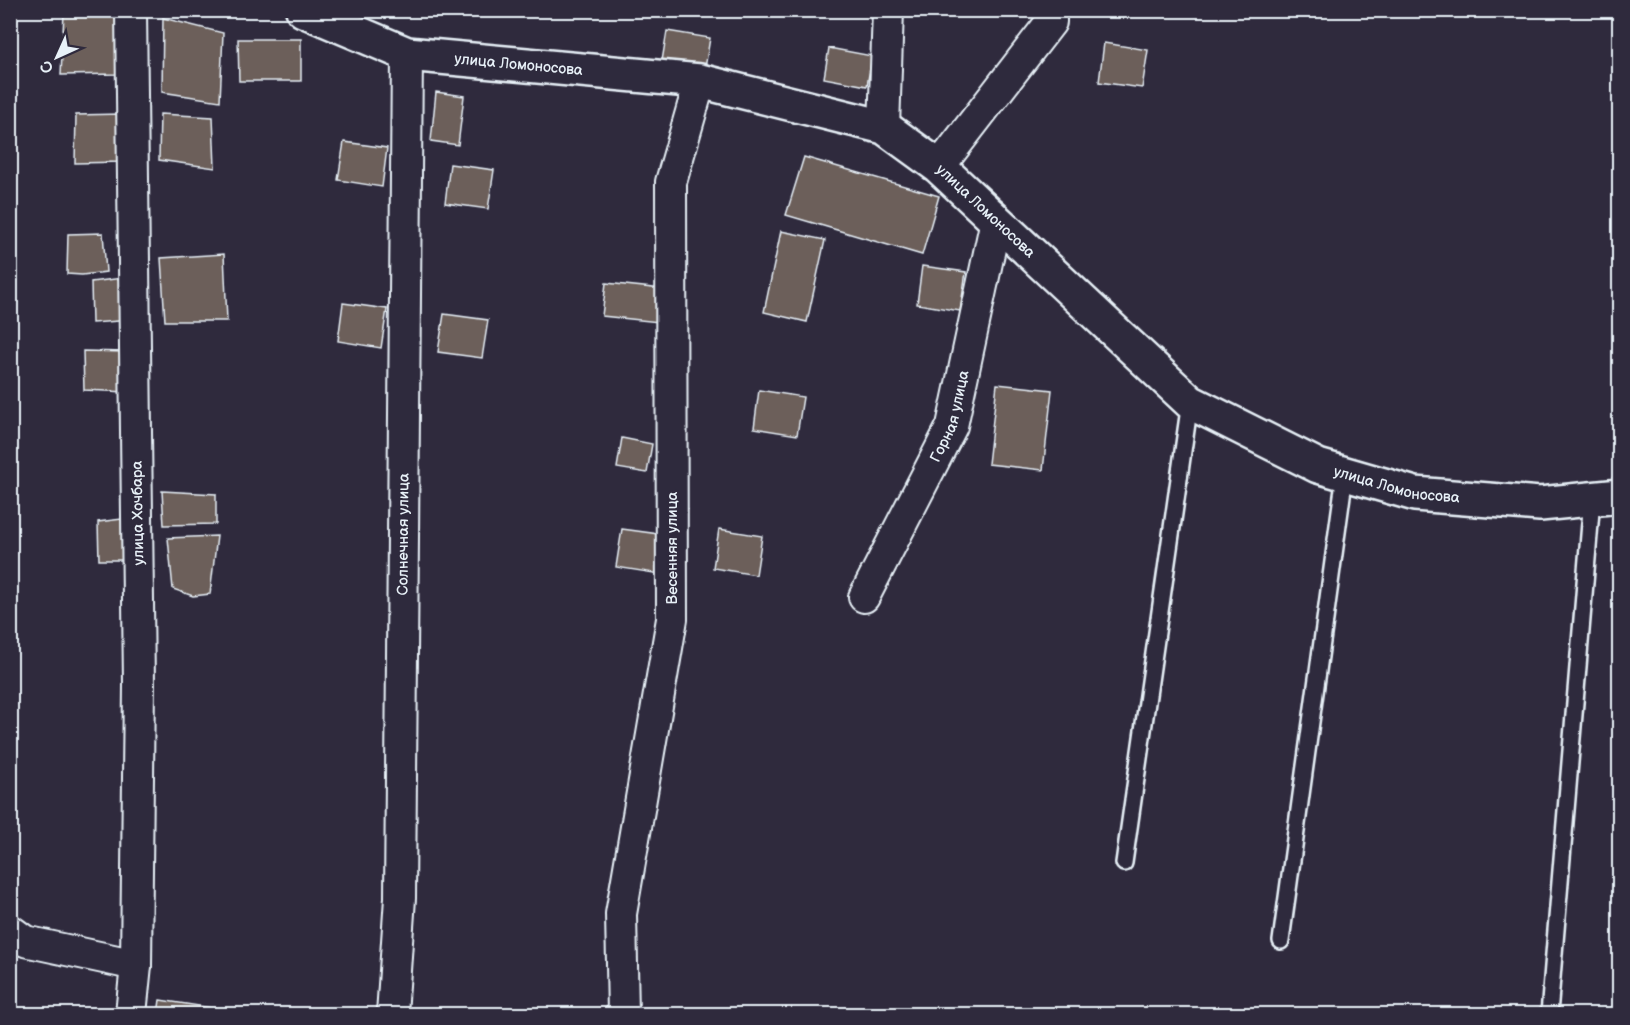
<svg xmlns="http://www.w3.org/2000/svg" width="1630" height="1025" viewBox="0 0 1630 1025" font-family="'Balsamiq Sans',sans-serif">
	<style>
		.building { fill: #6c5e5a; stroke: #e8f1f8; stroke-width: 1.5 }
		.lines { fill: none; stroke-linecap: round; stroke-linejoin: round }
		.service-casing { stroke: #e8f1f8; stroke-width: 20 }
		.minor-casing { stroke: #e8f1f8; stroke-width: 34 }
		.tertiary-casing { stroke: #e8f1f8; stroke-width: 38 }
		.service { stroke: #2f2a3d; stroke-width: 15 }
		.minor { stroke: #2f2a3d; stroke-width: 30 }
		.tertiary { stroke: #2f2a3d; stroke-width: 33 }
		.labels { text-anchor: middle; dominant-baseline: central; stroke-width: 4.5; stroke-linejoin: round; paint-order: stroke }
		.street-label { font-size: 15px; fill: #e8f1f8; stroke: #2f2a3d }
	</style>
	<rect width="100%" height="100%" fill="#2f2a3d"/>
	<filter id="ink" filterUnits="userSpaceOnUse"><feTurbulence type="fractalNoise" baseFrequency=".0167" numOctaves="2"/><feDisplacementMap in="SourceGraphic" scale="12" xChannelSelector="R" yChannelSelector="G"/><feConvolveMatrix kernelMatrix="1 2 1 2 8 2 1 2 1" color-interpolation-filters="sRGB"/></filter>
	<g filter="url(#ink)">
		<!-- building -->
		<path class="building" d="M 121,10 L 118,74 L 61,75 L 64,13 Z
			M 163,18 L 223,33 L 220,101 L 162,92 Z
			M 667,31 L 710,38 L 705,68 L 662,61 Z
			M 238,39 L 301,39 L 301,81 L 239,81 Z
			M 1104,43 L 1148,50 L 1142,88 L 1099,82 Z
			M 829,48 L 872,56 L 867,86 L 824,78 Z
			M 436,92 L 464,96 L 458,145 L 431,141 Z
			M 121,114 L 123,162 L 75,163 L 76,115 Z
			M 160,114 L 213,117 L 215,168 L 159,160 Z
			M 344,142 L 387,148 L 382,187 L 338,180 Z
			M 804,157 L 939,196 L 922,255 L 786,215 Z
			M 450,164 L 494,170 L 488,209 L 445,203 Z
			M 781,231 L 825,240 L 807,322 L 764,312 Z
			M 103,233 L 106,272 L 82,275 L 67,274 L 68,234 Z
			M 224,254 L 227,321 L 165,321 L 161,258 Z
			M 922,266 L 966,272 L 960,311 L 917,304 Z
			M 131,277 L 132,320 L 92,323 L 91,282 Z
			M 606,283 L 662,289 L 659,322 L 602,316 Z
			M 343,303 L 387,309 L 381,348 L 338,341 Z
			M 444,314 L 488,320 L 482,358 L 438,352 Z
			M 83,351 L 125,352 L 128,392 L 84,390 Z
			M 997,384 L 1052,390 L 1043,470 L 988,464 Z
			M 759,390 L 803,397 L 797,435 L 754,428 Z
			M 622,438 L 652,444 L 647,473 L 617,468 Z
			M 162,491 L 216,494 L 216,524 L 164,525 Z
			M 130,518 L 129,560 L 99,560 L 98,522 Z
			M 622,529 L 666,535 L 660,574 L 616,567 Z
			M 719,529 L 762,536 L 756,575 L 713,568 Z
			M 217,536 L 210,594 L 193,596 L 173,589 L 168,538 Z
			M 160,1000 L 219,1009 L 218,1014 L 158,1014 Z"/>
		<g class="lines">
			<!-- service casing -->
			<g class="service-casing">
				<path id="service" d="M 1124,863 L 1190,402
					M 1281,941 L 1345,474
					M 1549,1014 L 1592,499"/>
			</g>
			<!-- minor casing -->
			<g class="minor-casing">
				<g id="minor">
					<path d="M 884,127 L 888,10"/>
					<path d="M 939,167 L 1051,22 L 1051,10"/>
					<path id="s1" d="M 864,597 L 952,426 L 996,220"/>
					<path d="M 10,930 L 25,941 L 136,965"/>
					<path d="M 131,1014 L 136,965 L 139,684 L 131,10"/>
					<path id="s2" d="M 392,1014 L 400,898 L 407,54"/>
					<path d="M 623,1014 L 621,914 L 672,619 L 671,182 L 700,81"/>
				</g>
			</g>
			<!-- tertiary casing -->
			<g class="tertiary-casing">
				<g id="tertiary">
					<path id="s3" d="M 303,10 L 407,54 L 700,81 L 884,127 L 939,167 L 1190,402 L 1318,466 L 1415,494 L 1540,504 L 1620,496"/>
				</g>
			</g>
			<!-- service -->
			<use href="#service" class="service"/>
			<!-- minor -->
			<use href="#minor" class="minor"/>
			<!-- tertiary -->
			<use href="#tertiary" class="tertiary"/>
		</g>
	</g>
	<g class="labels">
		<!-- street labels -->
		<g class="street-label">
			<text stroke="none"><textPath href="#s3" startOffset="225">улица Ломоносова</textPath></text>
			<text stroke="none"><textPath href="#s3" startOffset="729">улица Ломоносова</textPath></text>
			<text stroke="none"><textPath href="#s1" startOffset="201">Горная улица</textPath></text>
			<text stroke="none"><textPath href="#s3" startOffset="1233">улица Ломоносова</textPath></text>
			<text transform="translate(138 513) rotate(-91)">улица Хочбара</text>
			<text stroke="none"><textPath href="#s2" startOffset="480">Солнечная улица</textPath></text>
			<text transform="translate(672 548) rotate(-90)">Весенняя улица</text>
		</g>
	</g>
	<!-- margin -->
	<rect width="1630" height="1025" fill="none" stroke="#2f2a3d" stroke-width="36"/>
	<rect x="18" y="18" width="1594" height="989" fill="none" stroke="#e8f1f8" stroke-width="2" filter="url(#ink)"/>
	<!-- north arrow -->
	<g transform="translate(57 57) rotate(225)" stroke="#2f2a3d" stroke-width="4.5" paint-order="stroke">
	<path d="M0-4.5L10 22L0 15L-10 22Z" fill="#e8f1f8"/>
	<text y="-9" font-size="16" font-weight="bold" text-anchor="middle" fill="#e8f1f8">С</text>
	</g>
</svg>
